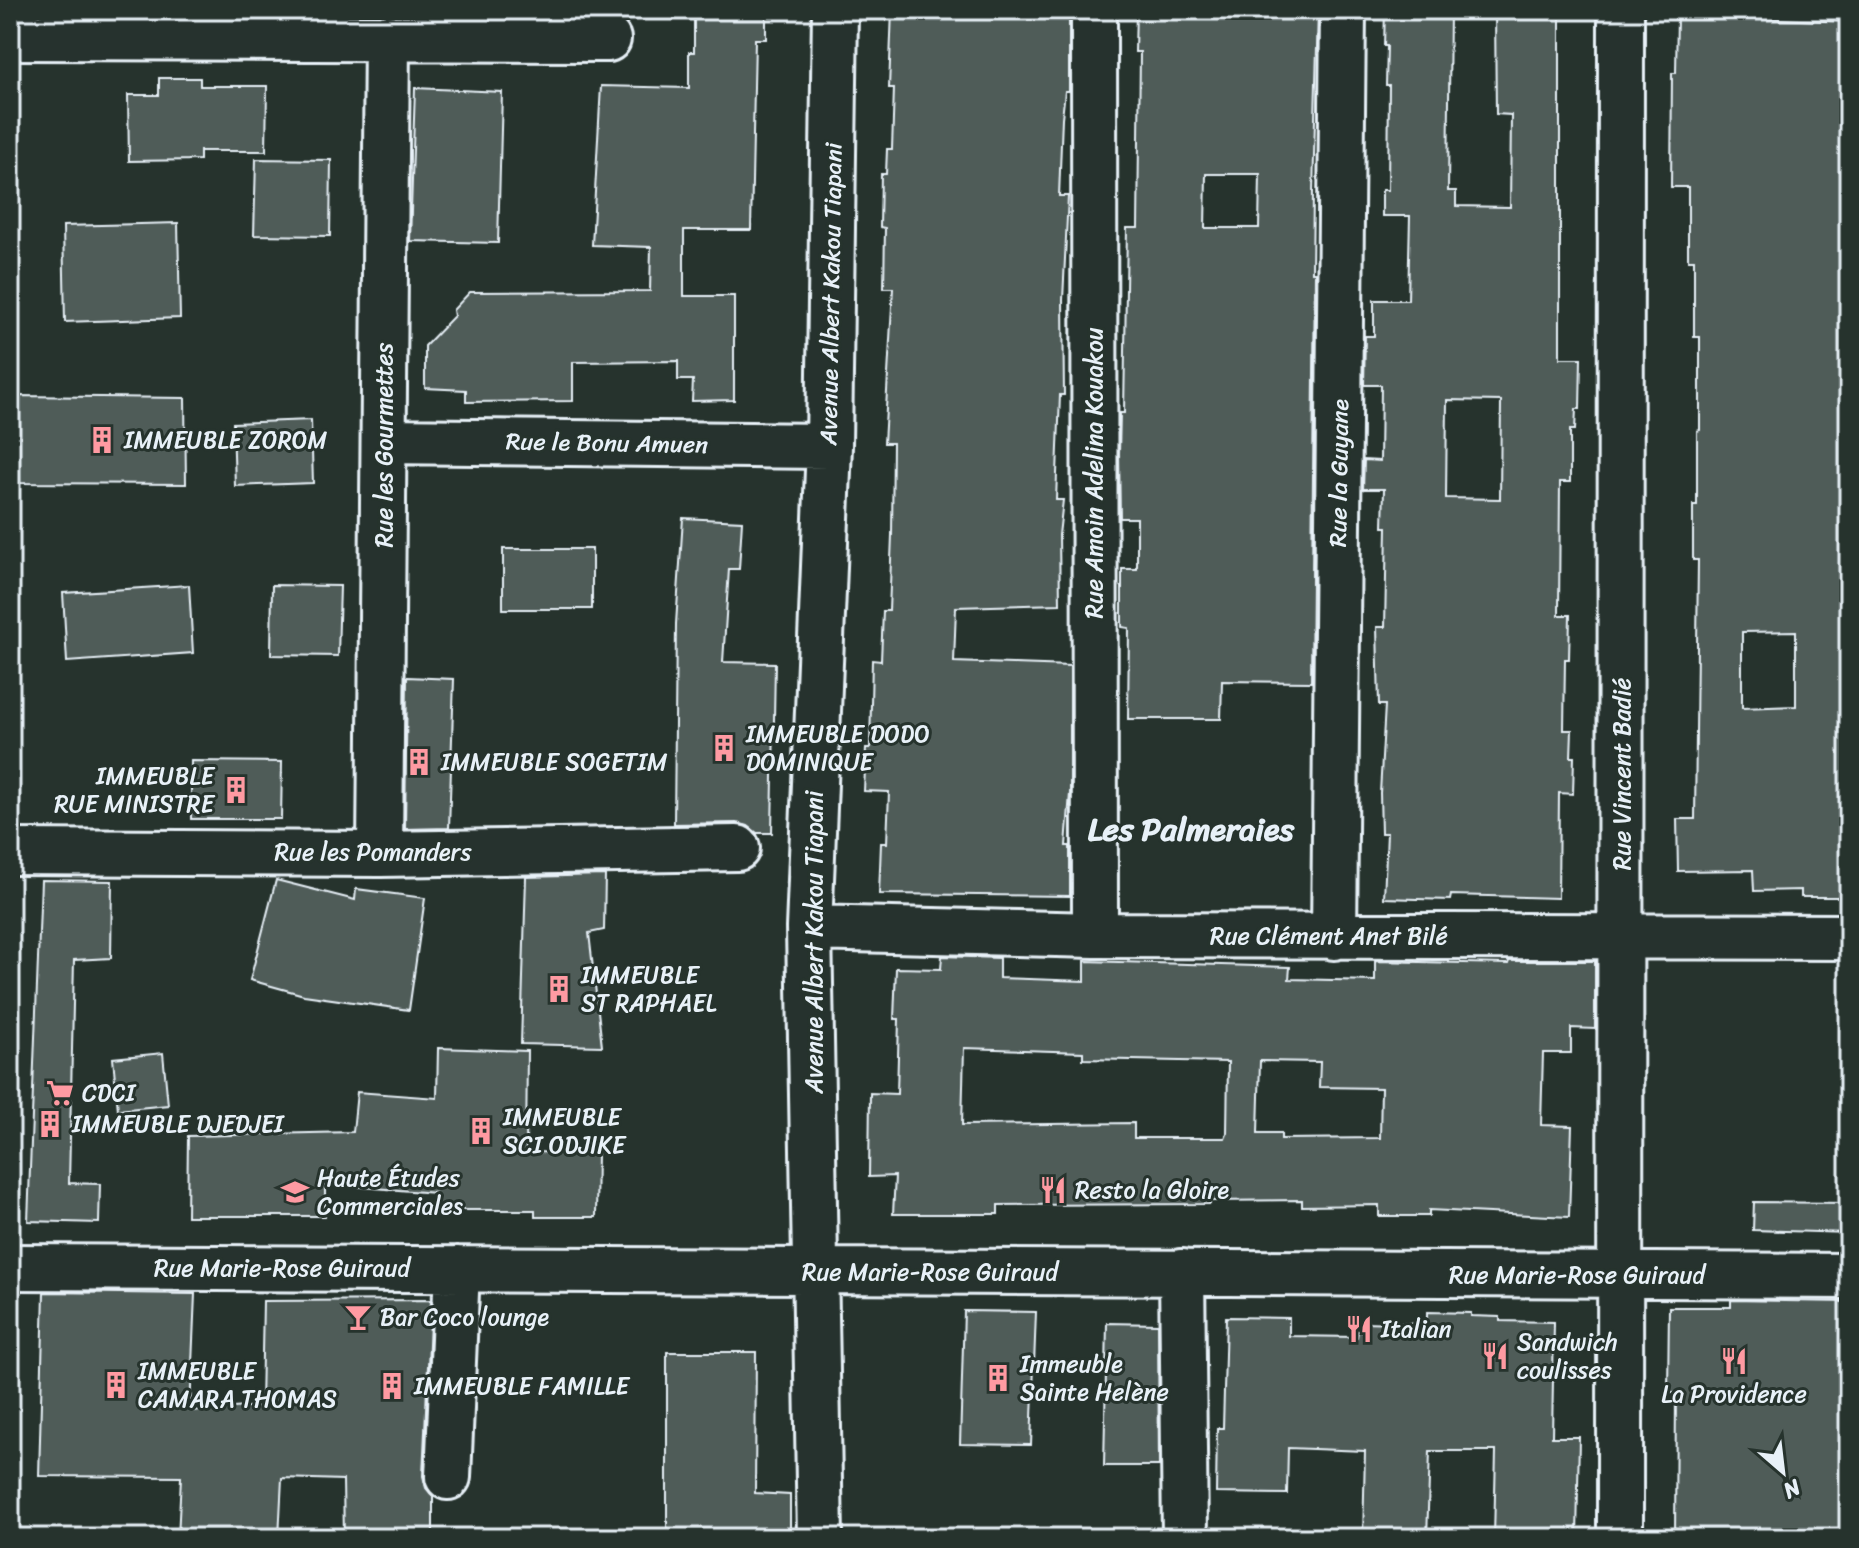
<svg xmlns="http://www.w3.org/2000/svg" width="1859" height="1548" viewBox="0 0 1859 1548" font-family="Sriracha,sans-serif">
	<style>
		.building { fill: #505c59; stroke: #e8f1f8; stroke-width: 2; fill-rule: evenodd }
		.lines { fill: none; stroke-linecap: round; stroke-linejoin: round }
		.minor-casing { stroke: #e8f1f8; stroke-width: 50 }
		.minor { stroke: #26332d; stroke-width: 44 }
		.labels { text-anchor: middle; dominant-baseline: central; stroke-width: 6; stroke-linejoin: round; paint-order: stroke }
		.street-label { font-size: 24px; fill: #e8f1f8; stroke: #26332d }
		.poi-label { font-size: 24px; fill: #e8f1f8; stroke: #26332d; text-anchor: start }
		.district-label { font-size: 32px; font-weight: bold; fill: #e8f1f8; stroke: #26332d }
	</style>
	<rect width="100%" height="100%" fill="#26332d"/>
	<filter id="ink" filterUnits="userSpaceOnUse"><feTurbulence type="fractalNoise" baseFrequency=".0125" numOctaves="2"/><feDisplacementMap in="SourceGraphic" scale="16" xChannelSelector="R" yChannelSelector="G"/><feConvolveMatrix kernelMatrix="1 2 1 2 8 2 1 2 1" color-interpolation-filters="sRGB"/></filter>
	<g filter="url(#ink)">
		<!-- building -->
		<path class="building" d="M 694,10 L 766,10 L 766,39 L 755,39 L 751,230 L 684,230 L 684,296 L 734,296 L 734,400 L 692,401 L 693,380 L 678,380 L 678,361 L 573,362 L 573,401 L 466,402 L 466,390 L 425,388 L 425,346 L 454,316 L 453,310 L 470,292 L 650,291 L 651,247 L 592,245 L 601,86 L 689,88 L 689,52 L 694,52 Z
			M 892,10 L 1069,10 L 1069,91 L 1065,91 L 1062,118 L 1059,196 L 1068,196 L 1063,300 L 1064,395 L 1060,395 L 1056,500 L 1063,500 L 1059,535 L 1060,604 L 956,607 L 954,662 L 1070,666 L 1070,793 L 1066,846 L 1070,846 L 1070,896 L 879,894 L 881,843 L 887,843 L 889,792 L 864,791 L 866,748 L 870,748 L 872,660 L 881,661 L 883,611 L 889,611 L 892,535 L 893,443 L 884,443 L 893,288 L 884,288 L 885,228 L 880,227 L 881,174 L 886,174 L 887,149 L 892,149 L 894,88 L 889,88 Z
			M 1136,10 L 1318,10 L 1313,192 L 1312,272 L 1315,272 L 1311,682 L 1222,681 L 1221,719 L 1128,719 L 1129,628 L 1122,627 L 1122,569 L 1137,569 L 1137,518 L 1120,518 L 1119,453 L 1120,413 L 1124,413 L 1127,228 L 1138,228 L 1140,52 L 1135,52 ZM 1206,174 L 1260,174 L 1259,228 L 1205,228 Z
			M 1385,10 L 1450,10 L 1448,191 L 1456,191 L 1456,206 L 1510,207 L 1511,115 L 1496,114 L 1495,10 L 1560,10 L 1560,358 L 1581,358 L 1580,409 L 1576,409 L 1575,430 L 1570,430 L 1570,482 L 1560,482 L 1559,615 L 1570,615 L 1569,659 L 1565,659 L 1564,730 L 1572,730 L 1571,757 L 1574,757 L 1573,794 L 1559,793 L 1558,898 L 1451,895 L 1450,900 L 1384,898 L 1387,833 L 1381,833 L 1380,793 L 1385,705 L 1379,705 L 1377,627 L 1385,627 L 1387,527 L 1383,527 L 1384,489 L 1363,489 L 1364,460 L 1380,461 L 1381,385 L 1364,385 L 1365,336 L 1374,336 L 1374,300 L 1408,300 L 1410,216 L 1382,216 L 1382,190 L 1388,190 L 1389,85 L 1386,85 L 1387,46 L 1384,46 ZM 1447,400 L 1501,401 L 1500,499 L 1446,498 Z
			M 1677,15 L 1849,22 L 1845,506 L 1849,637 L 1849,867 L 1842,867 L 1842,897 L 1801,897 L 1801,890 L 1754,891 L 1753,870 L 1678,871 L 1677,819 L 1695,819 L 1698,560 L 1693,560 L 1693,505 L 1697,505 L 1697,431 L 1700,430 L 1700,337 L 1694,337 L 1694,260 L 1688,260 L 1688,187 L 1671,187 L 1672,73 L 1676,73 ZM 1796,631 L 1796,706 L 1742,708 L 1742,632 Z
			M 159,78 L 200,78 L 200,86 L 267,86 L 266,151 L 200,151 L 200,160 L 129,161 L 128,95 L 159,95 Z
			M 415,88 L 502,92 L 498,243 L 410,241 Z
			M 256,159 L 331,160 L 330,236 L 254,235 Z
			M 178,223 L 180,318 L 65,322 L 63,226 Z
			M 17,396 L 185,398 L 186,484 L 18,483 Z
			M 311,420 L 313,483 L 235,486 L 233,423 Z
			M 683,518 L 742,521 L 739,569 L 729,569 L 723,662 L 775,663 L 772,833 L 757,833 L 748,826 L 737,823 L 674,824 L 676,624 Z
			M 503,549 L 592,549 L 592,609 L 503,609 Z
			M 189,585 L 193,653 L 67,662 L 63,593 Z
			M 272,585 L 340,586 L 338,656 L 271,655 Z
			M 407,677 L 454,679 L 449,828 L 405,829 Z
			M 191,761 L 282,762 L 281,819 L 191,819 Z
			M 605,875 L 604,930 L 589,933 L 602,1046 L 521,1044 L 526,877 Z
			M 41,880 L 112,881 L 111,958 L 74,960 L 69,1183 L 100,1184 L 99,1223 L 28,1221 Z
			M 276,880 L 355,900 L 356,889 L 425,898 L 409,1010 L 304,995 L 250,980 Z
			M 942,956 L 999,958 L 999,978 L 1085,981 L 1085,961 L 1290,967 L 1289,979 L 1375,981 L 1375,961 L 1508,964 L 1509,961 L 1595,961 L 1595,1029 L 1571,1028 L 1571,1053 L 1543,1053 L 1541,1125 L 1572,1126 L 1569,1217 L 1429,1210 L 1429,1216 L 1379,1216 L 1379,1205 L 1302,1206 L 1302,1200 L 1210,1201 L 1210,1204 L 998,1205 L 998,1214 L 893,1214 L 895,1176 L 869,1177 L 870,1093 L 897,1094 L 899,1019 L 894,1019 L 896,968 L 941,969 ZM 964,1048 L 1083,1052 L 1083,1059 L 1228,1062 L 1227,1133 L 1225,1138 L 1134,1138 L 1134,1123 L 962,1125 ZM 1260,1061 L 1320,1062 L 1319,1087 L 1381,1088 L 1380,1138 L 1281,1139 L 1281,1133 L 1258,1133 Z
			M 438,1048 L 527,1051 L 526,1152 L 597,1153 L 596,1217 L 535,1217 L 535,1210 L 435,1210 L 435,1193 L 325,1184 L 325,1216 L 187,1216 L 188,1136 L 353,1132 L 357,1092 L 437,1098 Z
			M 163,1053 L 168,1105 L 118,1110 L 113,1058 Z
			M 1754,1202 L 1849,1203 L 1849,1233 L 1753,1230 Z
			M 44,1292 L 195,1294 L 190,1411 L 261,1406 L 263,1301 L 431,1300 L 423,1476 L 426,1488 L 433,1496 L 433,1538 L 344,1538 L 343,1480 L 282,1478 L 279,1538 L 178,1538 L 181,1477 L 39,1476 Z
			M 1731,1300 L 1849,1302 L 1849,1538 L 1675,1538 L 1676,1393 L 1668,1393 L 1669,1307 L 1731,1307 Z
			M 964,1311 L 1036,1312 L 1031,1445 L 960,1444 Z
			M 1427,1312 L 1471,1313 L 1471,1316 L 1500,1317 L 1500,1321 L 1554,1322 L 1552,1437 L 1579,1437 L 1577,1538 L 1494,1538 L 1496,1451 L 1430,1451 L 1427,1538 L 1363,1538 L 1365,1451 L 1288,1448 L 1287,1494 L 1216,1493 L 1217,1428 L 1223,1428 L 1226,1317 L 1289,1318 L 1289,1336 L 1357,1337 L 1358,1331 L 1364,1331 L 1364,1322 L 1427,1324 Z
			M 1107,1323 L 1158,1324 L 1159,1466 L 1104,1466 Z
			M 667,1352 L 756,1352 L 755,1493 L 790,1495 L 790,1538 L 667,1538 Z"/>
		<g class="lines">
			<!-- minor casing -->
			<g class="minor-casing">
				<path id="minor" d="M 1094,10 L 1095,935
					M 10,37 L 608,39
					M 385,441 L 829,446
					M 10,852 L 380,854 L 737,848
					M 380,854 L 387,37
					M 809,928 L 1095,935 L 1849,937
					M 1334,937 L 1343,10
					M 10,1267 L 1849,1276
					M 1182,1272 L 1185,1538
					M 448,1477 L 457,1269
					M 820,1538 L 809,928 L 829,446 L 835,10
					M 1620,1538 L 1621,10"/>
			</g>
			<!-- minor -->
			<use href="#minor" class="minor"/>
		</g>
	</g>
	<!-- icons -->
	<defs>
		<g id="building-bare" transform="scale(2.16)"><path d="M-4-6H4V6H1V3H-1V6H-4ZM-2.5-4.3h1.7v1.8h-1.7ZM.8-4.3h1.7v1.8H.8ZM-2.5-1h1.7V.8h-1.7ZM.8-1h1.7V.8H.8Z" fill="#ff9aa2" stroke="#26332d" stroke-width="2.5" paint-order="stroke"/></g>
		<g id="supermarket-bare" transform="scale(2.16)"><path d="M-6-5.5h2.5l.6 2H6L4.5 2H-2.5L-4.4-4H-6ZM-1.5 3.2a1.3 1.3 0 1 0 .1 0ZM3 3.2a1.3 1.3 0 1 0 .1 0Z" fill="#ff9aa2" stroke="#26332d" stroke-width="2.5" paint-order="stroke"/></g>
		<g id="restaurant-bare" transform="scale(2.16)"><path d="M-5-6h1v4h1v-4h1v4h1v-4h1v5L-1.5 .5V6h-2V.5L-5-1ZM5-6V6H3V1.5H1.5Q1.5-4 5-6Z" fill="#ff9aa2" stroke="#26332d" stroke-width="2.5" paint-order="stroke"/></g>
		<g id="university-bare" transform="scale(2.16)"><path d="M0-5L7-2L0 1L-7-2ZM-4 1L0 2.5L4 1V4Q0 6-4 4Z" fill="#ff9aa2" stroke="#26332d" stroke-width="2.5" paint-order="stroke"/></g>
		<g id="bar-bare" transform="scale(2.16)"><path d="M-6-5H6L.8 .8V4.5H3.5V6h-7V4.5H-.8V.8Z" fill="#ff9aa2" stroke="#26332d" stroke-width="2.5" paint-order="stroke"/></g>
	</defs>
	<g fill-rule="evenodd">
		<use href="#building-bare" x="102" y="440"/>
		<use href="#building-bare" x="724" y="748"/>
		<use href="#building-bare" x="419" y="762"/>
		<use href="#building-bare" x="236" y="790"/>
		<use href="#building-bare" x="559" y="989"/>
		<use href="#supermarket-bare" x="60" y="1093"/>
		<use href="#building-bare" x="50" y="1124"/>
		<use href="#building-bare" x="481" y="1131"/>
		<use href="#restaurant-bare" x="1053" y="1190"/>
		<use href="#university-bare" x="295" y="1192"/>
		<use href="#bar-bare" x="358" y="1317"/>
		<use href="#restaurant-bare" x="1359" y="1329"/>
		<use href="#restaurant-bare" x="1495" y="1356"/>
		<use href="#restaurant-bare" x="1734" y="1361"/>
		<use href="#building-bare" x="998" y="1378"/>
		<use href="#building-bare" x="116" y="1385"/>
		<use href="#building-bare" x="392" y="1386"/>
	</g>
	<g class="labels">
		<!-- street labels -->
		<g class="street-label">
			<text transform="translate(831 294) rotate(-89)">Avenue Albert Kakou Tiapani</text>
			<text transform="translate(607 443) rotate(1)">Rue le Bonu Amuen</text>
			<text transform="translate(384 445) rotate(-90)">Rue les Gourmettes</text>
			<text transform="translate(1094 473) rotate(-90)">Rue Amoin Adelina Kouakou</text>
			<text transform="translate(1339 473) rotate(-89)">Rue la Guyane</text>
			<text transform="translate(1622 774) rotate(-90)">Rue Vincent Badié</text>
			<text x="373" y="852">Rue les Pomanders</text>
			<text x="1329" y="936">Rue Clément Anet Bilé</text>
			<text transform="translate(814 942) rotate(-90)">Avenue Albert Kakou Tiapani</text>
			<text x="282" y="1268">Rue Marie-Rose Guiraud</text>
			<text x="930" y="1272">Rue Marie-Rose Guiraud</text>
			<text x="1577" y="1275">Rue Marie-Rose Guiraud</text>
		</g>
		<!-- poi labels -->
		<g class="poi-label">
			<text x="124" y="440">IMMEUBLE ZOROM</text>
			<text x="746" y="734">IMMEUBLE DODO<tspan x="746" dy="28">DOMINIQUE</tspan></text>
			<text x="441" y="762">IMMEUBLE SOGETIM</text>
			<text x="214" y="776" text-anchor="end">IMMEUBLE<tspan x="214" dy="28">RUE MINISTRE</tspan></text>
			<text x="581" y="975">IMMEUBLE<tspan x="581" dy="28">ST RAPHAEL</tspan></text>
			<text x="82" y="1093">CDCI</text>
			<text x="503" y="1117">IMMEUBLE<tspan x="503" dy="28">SCI ODJIKE</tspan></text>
			<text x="72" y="1124">IMMEUBLE DJEDJEI</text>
			<text x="317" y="1178">Haute Études<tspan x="317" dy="28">Commerciales</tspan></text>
			<text x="1075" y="1190">Resto la Gloire</text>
			<text x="380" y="1317">Bar Coco lounge</text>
			<text x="1381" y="1329">Italian</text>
			<text x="1517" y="1342">Sandwich<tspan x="1517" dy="28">coulisses</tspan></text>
			<text x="1020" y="1364">Immeuble<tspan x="1020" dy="28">Sainte Helène</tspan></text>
			<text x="138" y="1371">IMMEUBLE<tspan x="138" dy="28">CAMARA THOMAS</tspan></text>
			<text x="414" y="1386">IMMEUBLE FAMILLE</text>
			<text x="1734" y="1394" text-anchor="middle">La Providence</text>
		</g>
		<!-- district labels -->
		<g class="district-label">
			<text x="1191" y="829">Les Palmeraies</text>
		</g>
	</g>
	<!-- margin -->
	<rect width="1859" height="1548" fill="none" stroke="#26332d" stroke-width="40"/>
	<rect x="20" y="20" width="1819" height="1508" fill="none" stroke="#e8f1f8" stroke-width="3" filter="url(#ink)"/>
	<!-- north arrow -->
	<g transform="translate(1783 1472) rotate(152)" stroke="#26332d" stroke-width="6" paint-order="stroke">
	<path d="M0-6L14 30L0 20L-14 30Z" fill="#e8f1f8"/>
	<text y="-12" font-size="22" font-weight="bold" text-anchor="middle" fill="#e8f1f8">N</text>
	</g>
</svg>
